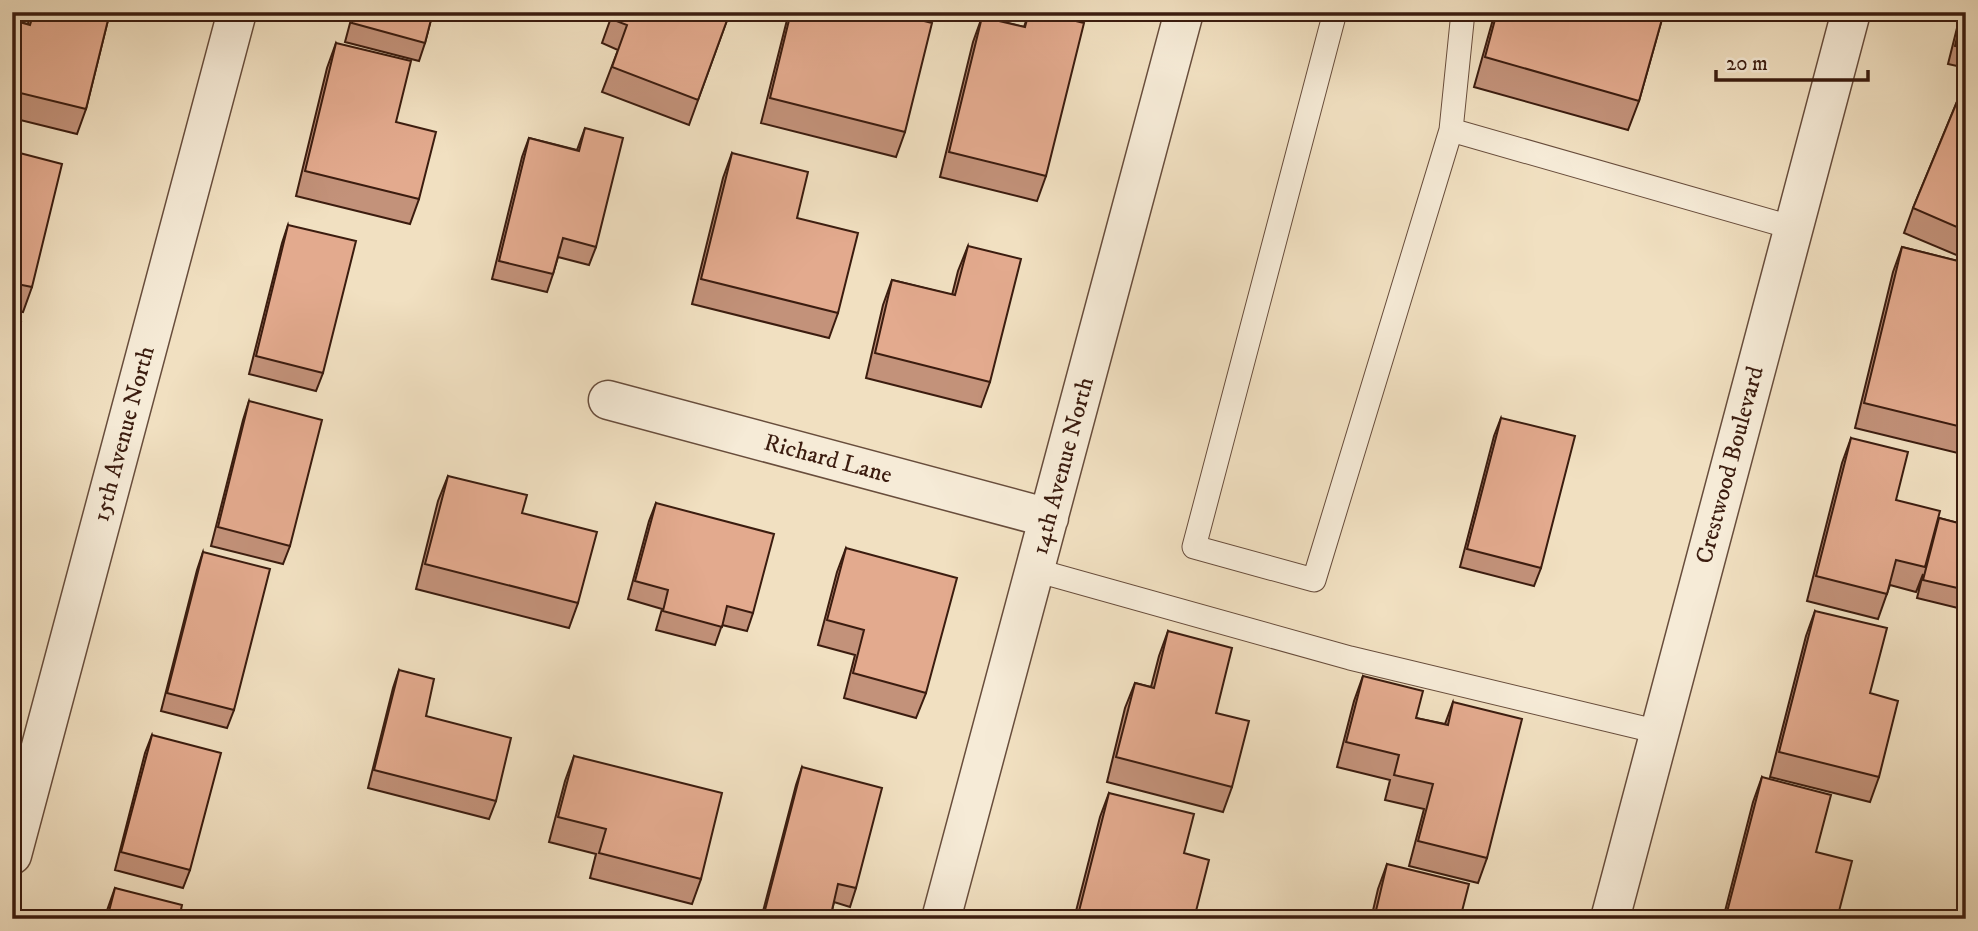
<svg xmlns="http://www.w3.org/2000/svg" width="1978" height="931" viewBox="0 0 1978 931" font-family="'IM FELL DW Pica',serif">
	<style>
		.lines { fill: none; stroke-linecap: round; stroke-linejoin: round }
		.service-casing { stroke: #684d3c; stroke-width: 25 }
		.minor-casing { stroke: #684d3c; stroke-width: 41 }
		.service { stroke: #f6ebd7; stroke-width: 23 }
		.minor { stroke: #f6ebd7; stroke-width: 38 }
		.wall { fill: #c3927a; stroke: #3b1c0f; stroke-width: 2 }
		.building { fill: #e3aa8e; stroke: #3b1c0f; stroke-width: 2 }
		.labels { text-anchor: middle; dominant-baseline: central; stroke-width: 6; stroke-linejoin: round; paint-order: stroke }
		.street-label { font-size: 24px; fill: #3b1c0f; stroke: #f6ebd7 }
	</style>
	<rect width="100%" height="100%" fill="#f1e0c1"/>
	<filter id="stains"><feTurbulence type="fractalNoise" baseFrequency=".00286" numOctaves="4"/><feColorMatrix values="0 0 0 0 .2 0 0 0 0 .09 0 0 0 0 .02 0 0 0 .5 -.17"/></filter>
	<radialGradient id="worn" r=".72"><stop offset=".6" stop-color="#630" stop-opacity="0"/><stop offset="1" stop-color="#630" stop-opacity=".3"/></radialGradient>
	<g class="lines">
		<!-- service casing -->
		<g class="service-casing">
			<path id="service" d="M 1335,12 L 1194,547 L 1314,580 L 1451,130 L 1463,12
				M 1451,130 L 1794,228
				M 1035,570 L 1350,658 L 1659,732"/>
		</g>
		<!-- minor casing -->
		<g class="minor-casing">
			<path id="minor" d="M 608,400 L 1049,518
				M 12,855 L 237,12
				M 941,919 L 1184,12
				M 1610,919 L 1851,12"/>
		</g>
		<!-- service -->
		<use href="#service" class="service"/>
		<!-- minor -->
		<use href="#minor" class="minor"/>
	</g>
	<!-- wall -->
	<path class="wall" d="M 31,12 L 110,12 L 86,109 L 77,134 L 12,118 L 12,20 L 28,24 Z
		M 353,12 L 433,12 L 425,43 L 419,61 L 345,42 Z
		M 613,12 L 730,12 L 689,125 L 602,92 L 618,50 L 602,43 Z
		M 789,12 L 889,12 L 905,132 L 896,157 L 761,123 Z
		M 1029,12 L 1046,176 L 1037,201 L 940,177 L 973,42 L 982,17 L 1024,27 Z
		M 1495,12 L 1664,12 L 1639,101 L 1628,130 L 1474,87 Z
		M 1961,12 L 1966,12 L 1966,68 L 1948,64 Z
		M 336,43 L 419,199 L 410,224 L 296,196 L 327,68 Z
		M 1966,80 L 1966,259 L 1904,233 L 1913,208 Z
		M 585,128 L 596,247 L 589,265 L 558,257 L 553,274 L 547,292 L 492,279 L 522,157 L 529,138 L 577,150 Z
		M 12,151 L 32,287 L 23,312 L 12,310 Z
		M 732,153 L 838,313 L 829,338 L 692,304 L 723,178 Z
		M 288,225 L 323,373 L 316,391 L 249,374 L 282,243 Z
		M 968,246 L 990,382 L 981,407 L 866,378 L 883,305 L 892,280 L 952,295 L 958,271 Z
		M 1902,247 L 1966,263 L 1966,455 L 1855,428 L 1893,272 Z
		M 249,401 L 290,546 L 283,564 L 211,546 L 243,420 Z
		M 1501,418 L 1541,568 L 1534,586 L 1460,567 L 1494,436 Z
		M 1851,438 L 1896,500 L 1935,529 L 1939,518 L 1966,525 L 1966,610 L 1917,598 L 1923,574 L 1916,592 L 1890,585 L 1878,619 L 1807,601 L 1842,463 Z
		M 448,476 L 578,603 L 569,628 L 416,589 L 438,501 Z
		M 656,503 L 753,613 L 747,631 L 722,625 L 715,645 L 656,630 L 662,609 L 628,599 L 649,521 Z
		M 846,548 L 926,693 L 916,718 L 844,698 L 855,655 L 818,645 L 837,572 Z
		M 203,552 L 234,710 L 227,728 L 161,711 L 197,570 Z
		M 1815,611 L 1870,693 L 1879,777 L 1870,802 L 1770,777 L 1806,636 Z
		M 1168,631 L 1216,713 L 1232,787 L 1223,812 L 1107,782 L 1125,708 L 1135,683 L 1151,687 L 1159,656 Z
		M 399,670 L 426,716 L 496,801 L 489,819 L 368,788 L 393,688 Z
		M 1363,676 L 1416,718 L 1445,724 L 1453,702 L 1487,858 L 1478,883 L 1409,866 L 1424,809 L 1385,800 L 1390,780 L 1337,767 L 1354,701 Z
		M 152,735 L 190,870 L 183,888 L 115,870 L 145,753 Z
		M 574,756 L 701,879 L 692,904 L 590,878 L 596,854 L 549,842 L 565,781 Z
		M 802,767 L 856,888 L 850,907 L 834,902 L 830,919 L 761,919 L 796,785 Z
		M 1762,777 L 1816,852 L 1837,919 L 1723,919 L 1753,802 Z
		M 1109,793 L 1184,853 L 1194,919 L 1074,919 L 1100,817 Z
		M 1387,864 L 1460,919 L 1371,919 L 1378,889 Z
		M 115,888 L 179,919 L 104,919 Z"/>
	<!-- building -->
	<path class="building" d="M 34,12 L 110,12 L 86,109 L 12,91 L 12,20 L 30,25 Z
		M 355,12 L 433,12 L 425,43 L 352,23 Z
		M 613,12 L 730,12 L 698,100 L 612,67 L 627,25 L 611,19 Z
		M 791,12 L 889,12 L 932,23 L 905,132 L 770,98 Z
		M 1029,12 L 1039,12 L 1084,23 L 1046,176 L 949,152 L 982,17 L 1025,27 Z
		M 1497,12 L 1664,12 L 1639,101 L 1485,57 Z
		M 1963,12 L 1966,12 L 1966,48 L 1955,46 Z
		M 336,43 L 411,61 L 396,122 L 436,132 L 419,199 L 305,171 Z
		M 1966,80 L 1966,231 L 1913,208 Z
		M 585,128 L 623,138 L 596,247 L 563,238 L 553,274 L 499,261 L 529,138 L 579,151 Z
		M 12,151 L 62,164 L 32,287 L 12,283 Z
		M 732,153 L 808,172 L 797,218 L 858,233 L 838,313 L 701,279 Z
		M 288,225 L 356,241 L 323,373 L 256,356 Z
		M 968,246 L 1021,259 L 990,382 L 875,353 L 892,280 L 955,295 Z
		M 1902,247 L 1966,263 L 1966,428 L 1864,403 Z
		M 12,319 L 21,322 L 12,355 Z
		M 249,401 L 322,420 L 290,546 L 218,527 Z
		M 1501,418 L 1575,436 L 1541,568 L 1467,549 Z
		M 1851,438 L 1908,452 L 1896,500 L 1940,511 L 1925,567 L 1896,560 L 1887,594 L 1816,576 Z
		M 448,476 L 527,495 L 522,513 L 597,532 L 578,603 L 425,564 Z
		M 656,503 L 774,534 L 753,613 L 727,606 L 722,627 L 663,611 L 668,590 L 635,581 Z
		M 1939,518 L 1966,525 L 1966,590 L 1923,580 Z
		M 846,548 L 957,578 L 926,693 L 853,673 L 864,630 L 827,620 Z
		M 203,552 L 270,569 L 234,710 L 167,693 Z
		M 1815,611 L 1887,628 L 1870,693 L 1898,701 L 1879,777 L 1779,752 Z
		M 1168,631 L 1232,648 L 1216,713 L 1249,721 L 1232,787 L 1116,757 L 1135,683 L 1154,688 Z
		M 399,670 L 434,679 L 426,716 L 511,738 L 496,801 L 374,770 Z
		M 1363,676 L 1423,691 L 1416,718 L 1448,725 L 1453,702 L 1522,719 L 1487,858 L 1418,841 L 1433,784 L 1394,775 L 1399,755 L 1346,742 Z
		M 152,735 L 221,753 L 190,870 L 121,852 Z
		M 574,756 L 722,793 L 701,879 L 599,853 L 606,829 L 558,817 Z
		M 802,767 L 882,788 L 856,888 L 838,884 L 830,919 L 799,919 L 765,910 Z
		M 1762,777 L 1831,795 L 1816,852 L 1852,861 L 1837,919 L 1738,919 L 1726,916 Z
		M 1109,793 L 1194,814 L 1184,853 L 1209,860 L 1194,919 L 1077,919 Z
		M 1387,864 L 1469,884 L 1460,919 L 1374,919 Z
		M 115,888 L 182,905 L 179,919 L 107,919 Z"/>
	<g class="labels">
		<!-- street labels -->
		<g class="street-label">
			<text transform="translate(124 434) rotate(-75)">15th Avenue North</text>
			<text transform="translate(828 459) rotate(15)">Richard Lane</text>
			<text transform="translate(1730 465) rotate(-75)">Crestwood Boulevard</text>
			<text transform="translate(1063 466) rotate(-75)">14th Avenue North</text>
		</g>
	</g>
	<!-- margin -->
	<rect width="1978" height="931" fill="none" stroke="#f1e0c1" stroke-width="42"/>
	<rect x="14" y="14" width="1950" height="903" fill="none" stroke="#3b1c0f" stroke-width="3.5"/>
	<rect x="21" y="21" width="1936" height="889" fill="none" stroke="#3b1c0f" stroke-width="2"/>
	<!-- scale -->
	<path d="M1716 70v10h152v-10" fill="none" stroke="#3b1c0f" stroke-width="3.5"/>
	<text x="1726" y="70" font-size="21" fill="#3b1c0f" stroke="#f6ebd7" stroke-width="5" paint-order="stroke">20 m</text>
	<rect width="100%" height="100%" filter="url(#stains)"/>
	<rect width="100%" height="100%" fill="url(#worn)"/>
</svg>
